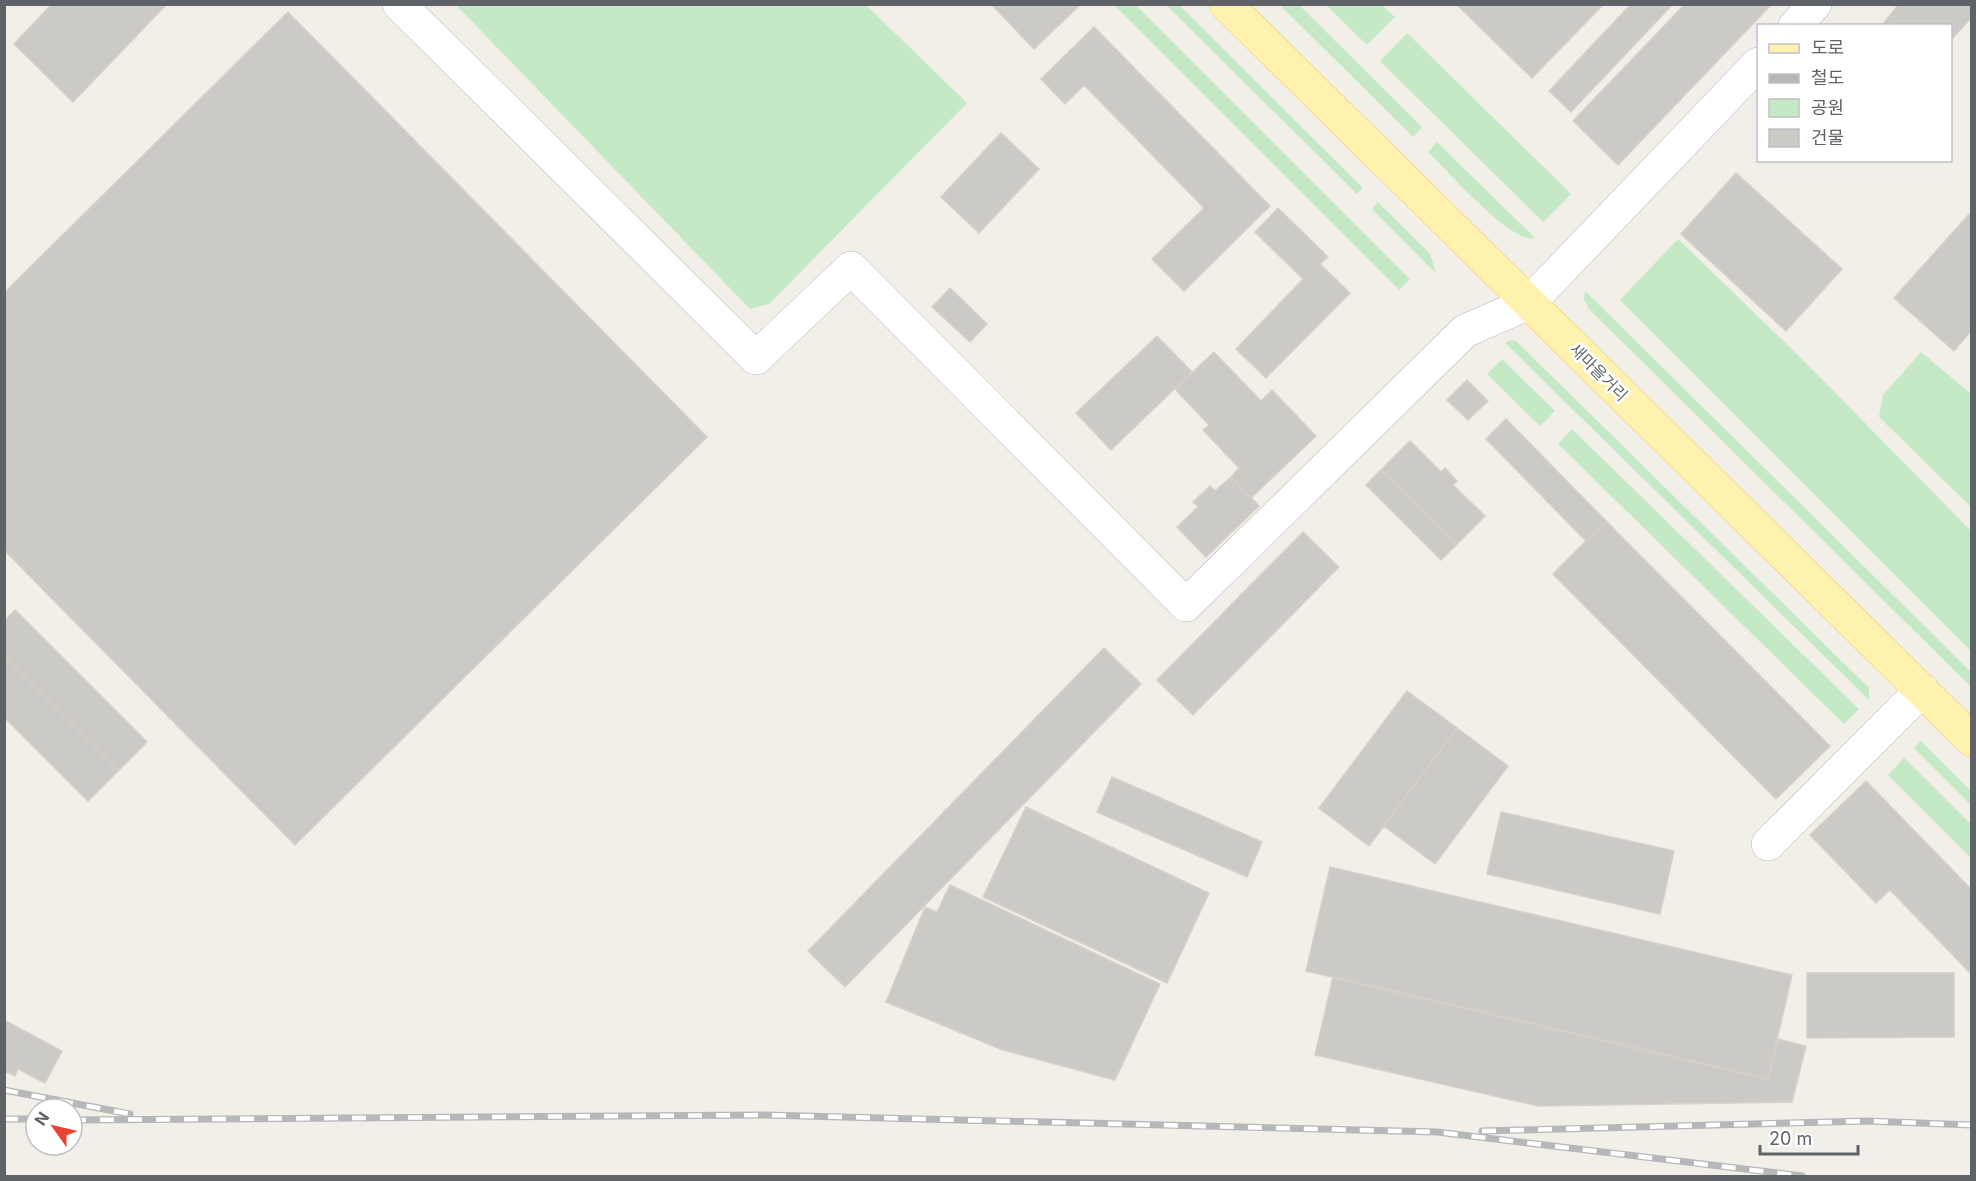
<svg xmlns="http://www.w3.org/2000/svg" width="1976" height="1181" viewBox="0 0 1976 1181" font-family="Inter,'Noto Sans KR',sans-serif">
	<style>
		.green { fill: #c5e8c5 }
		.building { fill: #cccac5; stroke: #d6d1c6; stroke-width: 1.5 }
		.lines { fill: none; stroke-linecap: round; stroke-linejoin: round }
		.minor-casing { stroke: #b5b8bc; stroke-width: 34 }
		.major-casing { stroke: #f2c960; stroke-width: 34 }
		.minor { stroke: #fff; stroke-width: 33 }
		.major { stroke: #fff2af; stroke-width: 33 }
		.rail-casing { stroke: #b6b7b8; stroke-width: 7 }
		.rail { stroke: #fff; stroke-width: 4.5; stroke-dasharray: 14; stroke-linecap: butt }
		.labels { text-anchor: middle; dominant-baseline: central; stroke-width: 5; stroke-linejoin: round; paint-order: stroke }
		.street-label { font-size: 16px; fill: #5f6368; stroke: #fff }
	</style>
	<rect width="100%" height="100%" fill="#f1efe8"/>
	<!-- green -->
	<path class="green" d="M 456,5 L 866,5 L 967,103 L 769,304 L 750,309 Z
		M 1114,5 L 1136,5 L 1410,279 L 1399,290 Z
		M 1166,5 L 1179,5 L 1363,188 L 1357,194 Z
		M 1280,5 L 1299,5 L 1422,127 L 1413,137 Z
		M 1326,5 L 1382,5 L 1395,17 L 1367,45 Z
		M 1407,33 L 1571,194 L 1543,222 L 1380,61 Z
		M 1437,142 L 1535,238 C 1512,245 1446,169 1428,152 Z
		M 1378,202 L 1430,254 L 1436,273 L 1372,209 Z
		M 1678,239 L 1805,362 L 1971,531 L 1971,651 L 1620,300 Z
		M 1585,291 L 1971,672 L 1971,687 L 1589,309 L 1584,299 Z
		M 1510,340 L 1516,341 L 1869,688 L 1869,700 L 1505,343 Z
		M 1921,352 L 1971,394 L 1971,507 L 1879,417 L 1883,395 Z
		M 1502,359 L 1555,411 L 1540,426 L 1487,374 Z
		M 1572,429 L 1859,709 L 1844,724 L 1558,444 Z
		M 1921,741 L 1971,791 L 1971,805 L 1914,748 Z
		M 1904,758 L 1971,824 L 1971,858 L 1888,775 Z"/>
	<!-- building -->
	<path class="building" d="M 52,4 L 167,4 L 73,102 L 14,44 Z
		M 991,4 L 1079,4 L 1080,5 L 1034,49 Z
		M 1456,4 L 1600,4 L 1602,6 L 1532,78 Z
		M 1631,4 L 1673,4 L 1571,112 L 1549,91 Z
		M 1685,4 L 1772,4 L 1618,165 L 1573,121 Z
		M 1899,4 L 1972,4 L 1972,17 L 1950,41 L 1950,26 L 1881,26 Z
		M 288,12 L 707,437 L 295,845 L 4,550 L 4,293 Z
		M 1094,27 L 1270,206 L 1184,291 L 1152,259 L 1204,208 L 1084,85 L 1065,104 L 1041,79 Z
		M 1001,133 L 1039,169 L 979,233 L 941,197 Z
		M 1736,173 L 1842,269 L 1786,331 L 1681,234 Z
		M 1278,208 L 1328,257 L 1320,264 L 1350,293 L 1266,378 L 1236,349 L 1303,279 L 1255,232 Z
		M 1972,211 L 1972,330 L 1954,351 L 1894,298 Z
		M 950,288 L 987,324 L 970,342 L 932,307 Z
		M 1157,336 L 1192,372 L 1111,450 L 1076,413 Z
		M 1214,352 L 1261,401 L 1272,390 L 1316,436 L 1251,498 L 1231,477 L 1239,468 L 1203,430 L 1209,425 L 1175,389 Z
		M 1467,380 L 1488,401 L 1468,420 L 1447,400 Z
		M 1506,419 L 1606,521 L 1586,541 L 1486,439 Z
		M 1410,441 L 1441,472 L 1445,468 L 1457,481 L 1453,485 L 1485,516 L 1456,545 L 1381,470 Z
		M 1381,470 L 1456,545 L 1441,560 L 1366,485 Z
		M 1231,477 L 1259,506 L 1206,557 L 1177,527 L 1198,507 L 1193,502 L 1210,486 L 1215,491 Z
		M 1606,521 L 1830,746 L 1776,799 L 1553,574 Z
		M 1303,532 L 1339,567 L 1193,715 L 1157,680 Z
		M 15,610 L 147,742 L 119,770 L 4,655 L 4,621 Z
		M 1104,648 L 1141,684 L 845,987 L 808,951 Z
		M 4,655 L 119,770 L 88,801 L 4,717 Z
		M 1407,691 L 1457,728 L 1369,846 L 1319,808 Z
		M 1457,728 L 1508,766 L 1435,864 L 1384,826 Z
		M 1112,777 L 1262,842 L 1247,877 L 1097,812 Z
		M 1866,781 L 1972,890 L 1972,975 L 1890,890 L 1876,903 L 1810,835 Z
		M 1026,807 L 1209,893 L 1167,983 L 983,897 Z
		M 1501,812 L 1674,851 L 1660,914 L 1487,874 Z
		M 1330,867 L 1792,975 L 1768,1079 L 1306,971 Z
		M 950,885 L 1160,984 L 1115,1080 L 1003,1050 L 886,1002 L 925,907 L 937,912 Z
		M 1807,973 L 1954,973 L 1954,1037 L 1807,1038 Z
		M 1333,977 L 1768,1079 L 1778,1039 L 1806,1046 L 1792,1102 L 1538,1106 L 1315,1055 Z
		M 4,1020 L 62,1051 L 45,1083 L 18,1069 L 15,1076 L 4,1071 Z"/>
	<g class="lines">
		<!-- minor casing -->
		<g class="minor-casing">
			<path id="minor" d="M 399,4 L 756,358 L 851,268 L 1186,605 L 1465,331 L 1529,303 L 1758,64
				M 1795,26 L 1815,4
				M 1768,844 L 1922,690"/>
		</g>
		<!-- major casing -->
		<g class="major-casing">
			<path id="major" d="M 1226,4 L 1972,740"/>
		</g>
		<!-- minor -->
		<use href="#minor" class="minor"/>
		<!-- major -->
		<use href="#major" class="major"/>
		<!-- rail casing -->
		<g class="rail-casing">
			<path id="rail" d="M 4,1090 L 130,1114
				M 4,1119 L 36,1119
				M 72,1120 L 764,1115 L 1437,1132 L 1802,1176
				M 1482,1131 L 1867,1121 L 1972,1125"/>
		</g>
		<!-- rail -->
		<use href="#rail" class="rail"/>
	</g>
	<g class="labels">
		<!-- street labels -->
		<g class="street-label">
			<text transform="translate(1599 372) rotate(45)">새마을거리</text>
		</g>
	</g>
	<!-- border -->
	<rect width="1976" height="1181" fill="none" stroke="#5f6368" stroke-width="12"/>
	<!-- legend -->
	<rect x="1757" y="24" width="195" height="138" fill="#ffffff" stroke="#bfc1c3" stroke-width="1.5"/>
	<rect x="1769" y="44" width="30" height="9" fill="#fff2af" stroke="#bfc1c3" stroke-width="1.5"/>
	<text x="1811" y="54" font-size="18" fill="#5f6368">도로</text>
	<rect x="1769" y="74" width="30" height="9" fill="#b6b7b8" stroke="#bfc1c3" stroke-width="1.5"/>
	<text x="1811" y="84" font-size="18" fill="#5f6368">철도</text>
	<rect x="1769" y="99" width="30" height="18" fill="#c5e8c5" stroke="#bfc1c3" stroke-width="1.5"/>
	<text x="1811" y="114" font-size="18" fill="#5f6368">공원</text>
	<rect x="1769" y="129" width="30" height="18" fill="#cccac5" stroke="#bfc1c3" stroke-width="1.5"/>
	<text x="1811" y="144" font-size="18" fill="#5f6368">건물</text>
	<!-- north arrow -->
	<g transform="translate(54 1127) rotate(304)"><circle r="28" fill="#ffffff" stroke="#bfc1c3" stroke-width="1.5"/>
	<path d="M0-4.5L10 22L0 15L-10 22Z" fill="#ea4335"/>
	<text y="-9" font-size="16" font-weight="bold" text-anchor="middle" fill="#5f6368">N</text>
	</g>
	<!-- scale -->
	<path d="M1760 1145v9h98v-9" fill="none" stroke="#5f6368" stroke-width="3"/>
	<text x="1769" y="1145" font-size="18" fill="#5f6368" stroke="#ffffff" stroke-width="4.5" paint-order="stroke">20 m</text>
</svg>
